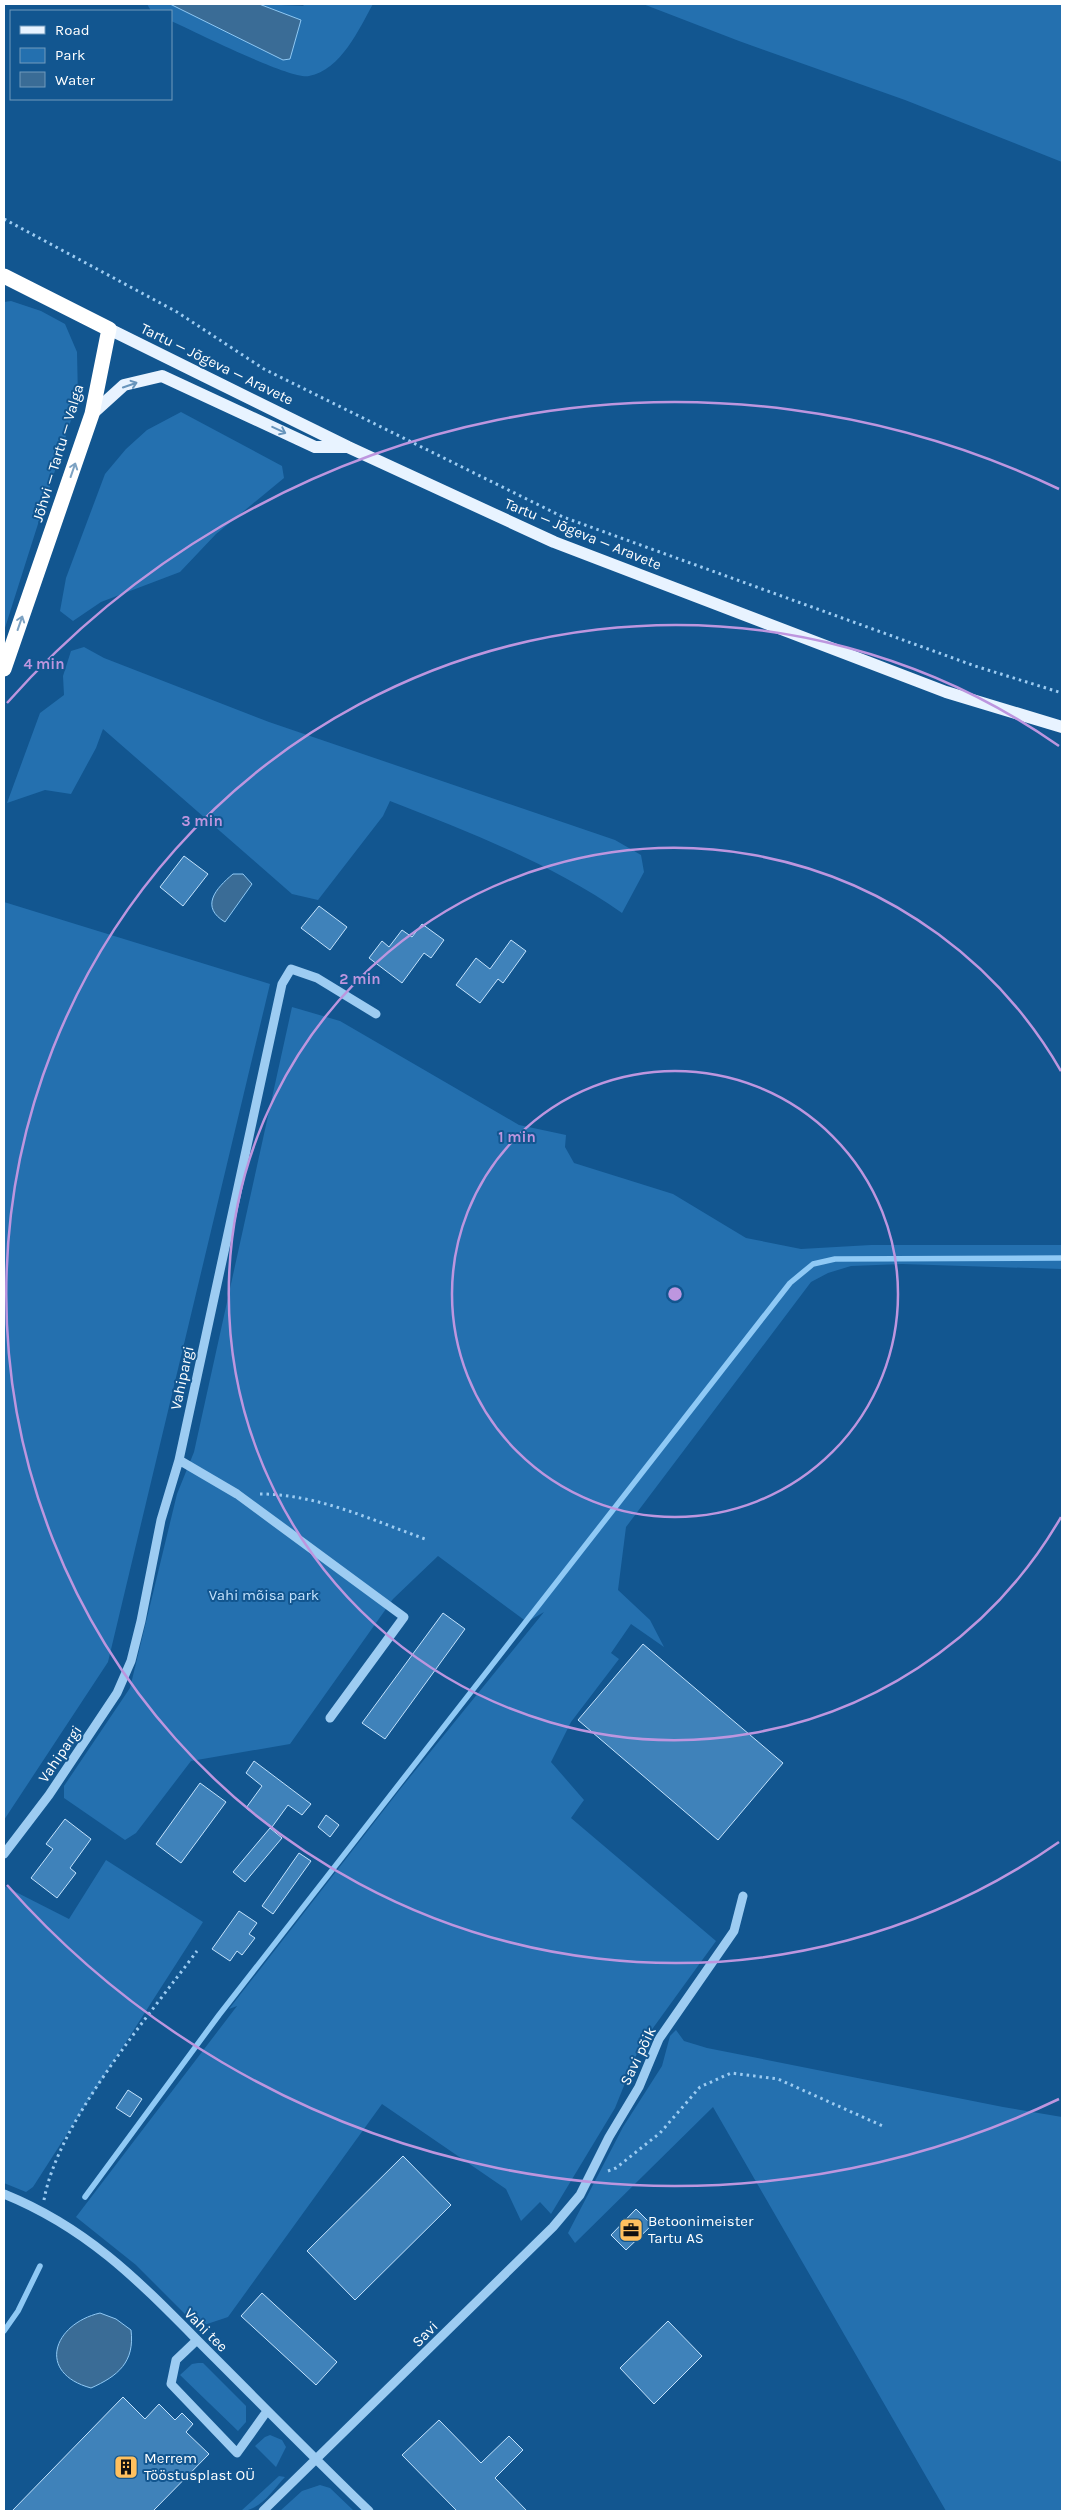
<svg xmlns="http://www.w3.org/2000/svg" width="1066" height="2515" viewBox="0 0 1066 2515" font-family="Karla,sans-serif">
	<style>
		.green { fill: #2470af }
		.water { fill: #3a6c96; stroke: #8fc9f5 }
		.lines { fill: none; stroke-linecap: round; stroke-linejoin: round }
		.stream { stroke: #8fc9f5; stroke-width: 5.5 }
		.building { fill: #3f82ba; stroke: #c4e3fd }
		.path { stroke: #9dccf2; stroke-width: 3; stroke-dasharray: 2.5 4; stroke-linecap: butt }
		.minor { stroke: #9dccf2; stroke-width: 9 }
		.major { stroke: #e8f3ff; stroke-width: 12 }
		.highway { stroke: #fff; stroke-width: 15 }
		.oneway { stroke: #6895bc }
		.oneway2 { stroke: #7da2c2 }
		.ring { fill: none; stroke: #bd96df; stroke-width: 2.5 }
		.labels { text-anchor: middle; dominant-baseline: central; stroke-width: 4; stroke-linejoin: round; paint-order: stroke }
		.street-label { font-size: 15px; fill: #fff; stroke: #125690 }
		.park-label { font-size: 15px; fill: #c4e3fd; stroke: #125690 }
		.poi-label { font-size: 15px; fill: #fff; stroke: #125690; text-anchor: start }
		.centre { fill: #bd96df; stroke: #125690; stroke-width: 2.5 }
		.ring-label { font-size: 15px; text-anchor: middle; font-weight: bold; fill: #bd96df; stroke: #125690; stroke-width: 4; stroke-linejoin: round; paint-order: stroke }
	</style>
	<rect width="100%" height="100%" fill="#125690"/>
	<!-- green -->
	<path class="green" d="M 147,4 L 170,4 L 283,60 L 290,59 L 301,20 L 259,4 L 303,6 L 305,4 L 373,4 C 359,29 341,70 309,76 C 290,80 194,31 171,21 L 171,11 L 151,11 Z
		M 643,4 L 1062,4 L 1062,162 L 905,100 L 739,41 Z
		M 11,301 L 41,311 L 65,324 L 77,352 L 78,398 L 4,631 L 4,302 Z
		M 181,412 L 282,466 L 284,478 L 216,534 L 180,572 L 101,602 L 73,621 L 60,611 L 66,578 L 105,474 L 126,449 L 147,430 Z
		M 84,647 L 104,658 L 269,722 L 615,840 L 641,855 L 644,872 L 622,913 C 552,864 469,832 390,801 L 383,816 L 318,900 L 292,894 L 103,729 L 96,748 L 71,794 L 45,790 L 7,803 L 40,713 L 64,695 L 63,676 L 71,651 Z
		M 4,902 L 270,984 L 108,1662 L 4,1820 Z
		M 292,1007 L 340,1021 L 519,1125 L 566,1135 L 565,1147 L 574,1163 L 673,1194 L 746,1238 L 801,1249 L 871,1245 L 1062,1245 L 1062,1269 L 902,1264 L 851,1266 L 828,1273 L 811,1282 L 626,1527 L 618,1590 L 650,1620 L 664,1647 L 631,1624 L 611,1653 L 619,1659 L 571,1722 L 551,1762 L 584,1800 L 571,1818 L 716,1941 L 640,2046 L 615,2108 L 551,2214 L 540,2202 L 521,2221 L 506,2189 L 382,2104 L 228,2317 L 198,2327 L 136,2265 L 76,2217 L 237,2006 L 229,2009 L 401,1788 L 544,1612 L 527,1622 L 438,1556 L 393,1599 L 290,1744 L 191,1761 L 136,1833 L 125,1840 L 64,1798 L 64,1786 L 130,1688 L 177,1494 L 194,1452 Z
		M 106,1860 L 203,1922 L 33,2187 L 26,2192 L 4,2183 L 4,1886 L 69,1919 Z
		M 676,2030 L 684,2041 L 707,2048 L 1003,2107 L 1062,2117 L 1062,2511 L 946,2511 L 713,2107 L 575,2243 L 568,2233 L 623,2127 L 662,2066 L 670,2036 Z
		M 198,2363 L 203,2363 L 246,2406 L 246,2422 L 238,2431 L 180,2375 L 192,2364 Z
		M 270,2435 L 282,2440 L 286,2447 L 276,2467 L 255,2446 L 265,2437 Z
		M 279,2476 L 285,2477 C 273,2490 260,2511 241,2511 Z
		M 320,2485 L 330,2488 L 354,2511 L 280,2511 L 302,2491 Z"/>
	<!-- water -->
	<path class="water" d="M 170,4 L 259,4 L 301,20 L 290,59 L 283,60 Z
		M 233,874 L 243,874 L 252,884 L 225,922 C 200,907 215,889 233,874 Z
		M 100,2313 L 116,2319 L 131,2330 C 135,2362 118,2376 91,2388 C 36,2373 53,2324 100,2313 Z"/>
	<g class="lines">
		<!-- stream -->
		<path class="stream" d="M 85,2197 L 219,2015 L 790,1283 L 813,1264 L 835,1259 L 1062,1258
			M 4,2331 L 18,2311 L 40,2266"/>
	</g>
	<!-- building -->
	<path class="building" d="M 184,856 L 208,874 L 183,906 L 160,887 Z
		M 319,906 L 347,927 L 330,950 L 301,928 Z
		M 422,924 L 444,940 L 431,958 L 424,953 L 402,983 L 369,958 L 382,941 L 389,947 L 402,930 L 412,937 Z
		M 511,940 L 526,951 L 503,983 L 498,979 L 480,1003 L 456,985 L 476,958 L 490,969 Z
		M 443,1613 L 465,1629 L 385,1739 L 362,1723 Z
		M 643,1644 L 783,1763 L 718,1840 L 578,1720 Z
		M 254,1761 L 311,1804 L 302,1815 L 288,1805 L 272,1827 L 246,1808 L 262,1786 L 246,1773 Z
		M 200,1783 L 226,1802 L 181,1863 L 156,1844 Z
		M 326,1815 L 339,1825 L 330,1837 L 318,1827 Z
		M 65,1819 L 91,1839 L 70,1868 L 76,1873 L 57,1898 L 31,1878 L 53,1849 L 46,1844 Z
		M 270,1828 L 282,1838 L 245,1882 L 233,1872 Z
		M 299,1853 L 311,1861 L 273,1914 L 262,1906 Z
		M 239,1911 L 257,1923 L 249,1934 L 255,1938 L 242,1955 L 237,1951 L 230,1961 L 212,1949 Z
		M 128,2090 L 142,2099 L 130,2117 L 116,2108 Z
		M 403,2156 L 451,2205 L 355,2300 L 307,2251 Z
		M 636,2209 L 652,2225 L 626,2250 L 611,2235 Z
		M 262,2293 L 337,2362 L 316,2385 L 241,2316 Z
		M 668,2321 L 702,2356 L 654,2404 L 620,2368 Z
		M 123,2397 L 145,2419 L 159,2404 L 175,2420 L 182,2413 L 193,2424 L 186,2432 L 209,2454 L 153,2511 L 12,2511 Z
		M 439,2420 L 481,2463 L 509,2436 L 523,2450 L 495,2478 L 527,2511 L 457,2511 L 402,2455 Z"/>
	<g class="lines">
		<!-- path -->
		<path class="path" d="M 4,219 L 177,312 L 264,369 L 563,517 L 975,666 L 1062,693
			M 260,1494 C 318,1494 374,1521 428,1540
			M 608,2171 L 616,2168 L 660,2133 L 700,2087 L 731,2073 L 778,2079 L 885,2127
			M 44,2200 C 58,2121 149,2016 197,1951"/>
		<!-- minor -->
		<path class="minor" d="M 179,1460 L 237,1494 L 404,1617 L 330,1718
			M 4,1854 L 49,1795 L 117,1693 L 131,1661 L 141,1621 L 161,1520 L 179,1460 L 282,984 L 291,969 L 317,978 L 376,1014
			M 4,2194 C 95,2231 147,2290 215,2358 C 266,2409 317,2461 369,2511
			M 197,2340 L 176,2360 L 171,2384 L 237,2453 L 267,2411
			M 263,2511 L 553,2227 L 580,2195 L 609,2137 L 639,2087 L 659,2039 L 734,1931 L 743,1896"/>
		<!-- major -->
		<path class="major" d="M 109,329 L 348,447 L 554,542 L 946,692 L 1062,727
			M 92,414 L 124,385 L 162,376 L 315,447 L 345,447"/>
		<!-- highway -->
		<path class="highway" d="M 4,276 L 109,329 L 92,414 L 4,669"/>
	</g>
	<!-- one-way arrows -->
	<defs><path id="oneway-shaft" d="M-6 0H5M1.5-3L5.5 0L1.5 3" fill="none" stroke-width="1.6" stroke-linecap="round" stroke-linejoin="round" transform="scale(1.25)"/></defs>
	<g class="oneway">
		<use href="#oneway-shaft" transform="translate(130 385) rotate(-19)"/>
		<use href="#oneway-shaft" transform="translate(279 430) rotate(25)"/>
	</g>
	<g class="oneway2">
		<use href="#oneway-shaft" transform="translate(73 470) rotate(-71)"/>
		<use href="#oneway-shaft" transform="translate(20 623) rotate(-71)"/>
	</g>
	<!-- distance rings -->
	<g class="ring">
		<circle cx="675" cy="1294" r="223"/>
		<path d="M1061 1517A446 446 0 1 1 1061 1071"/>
		<path d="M1059 1842A669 669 0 1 1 1059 746"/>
		<path d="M1059 2099A892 892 0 0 1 7 1885M7 703A892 892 0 0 1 1059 489"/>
	</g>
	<!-- icons -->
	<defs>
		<g id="office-square" transform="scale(1.25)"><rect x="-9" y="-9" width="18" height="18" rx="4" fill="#ffc05e" stroke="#125690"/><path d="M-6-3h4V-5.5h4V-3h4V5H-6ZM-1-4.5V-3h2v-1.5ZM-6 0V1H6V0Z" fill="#111"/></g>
		<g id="building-square" transform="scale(1.25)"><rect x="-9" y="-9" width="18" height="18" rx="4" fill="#ffc05e" stroke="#125690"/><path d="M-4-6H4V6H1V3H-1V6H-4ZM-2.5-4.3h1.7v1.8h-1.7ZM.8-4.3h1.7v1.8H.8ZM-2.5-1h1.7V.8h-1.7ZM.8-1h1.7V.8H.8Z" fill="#111"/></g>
	</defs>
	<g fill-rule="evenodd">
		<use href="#office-square" x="631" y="2230"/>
		<use href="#building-square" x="126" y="2467"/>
	</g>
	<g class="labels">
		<!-- street labels -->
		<g class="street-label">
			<text transform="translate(217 364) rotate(26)">Tartu — Jõgeva — Aravete</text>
			<text transform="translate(58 453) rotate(-73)">Jõhvi — Tartu — Valga</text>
			<text transform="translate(583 534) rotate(22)">Tartu — Jõgeva — Aravete</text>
			<text transform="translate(182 1378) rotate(-78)">Vahipargi</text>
			<text transform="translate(60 1754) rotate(-56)">Vahipargi</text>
			<text transform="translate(638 2056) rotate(-64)">Savi põik</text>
			<text transform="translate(206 2330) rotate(45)">Vahi tee</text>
			<text transform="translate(425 2334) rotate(-45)">Savi</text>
		</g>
		<!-- park labels -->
		<g class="park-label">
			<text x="264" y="1595">Vahi mõisa park</text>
		</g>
		<!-- poi labels -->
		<g class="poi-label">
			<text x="648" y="2221">Betoonimeister<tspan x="648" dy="17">Tartu AS</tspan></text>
			<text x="144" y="2458">Merrem<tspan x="144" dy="17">Tööstusplast OÜ</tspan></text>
		</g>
	</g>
	<circle cx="675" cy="1294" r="8" class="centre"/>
	<g class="ring-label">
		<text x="44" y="669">4 min</text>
		<text x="202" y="826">3 min</text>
		<text x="360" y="984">2 min</text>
		<text x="517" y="1142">1 min</text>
	</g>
	<!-- border -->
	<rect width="1066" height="2515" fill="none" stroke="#ffffff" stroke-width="10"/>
	<!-- legend -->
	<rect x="10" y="10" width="162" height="90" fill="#125690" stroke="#719abc"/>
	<rect x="20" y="26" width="25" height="8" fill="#e8f3ff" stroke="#719abc"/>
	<text x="55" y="35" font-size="15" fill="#ffffff">Road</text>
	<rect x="20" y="48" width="25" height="15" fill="#2470af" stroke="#719abc"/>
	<text x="55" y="60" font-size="15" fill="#ffffff">Park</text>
	<rect x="20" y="72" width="25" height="15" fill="#3a6c96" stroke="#719abc"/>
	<text x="55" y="85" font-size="15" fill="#ffffff">Water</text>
</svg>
